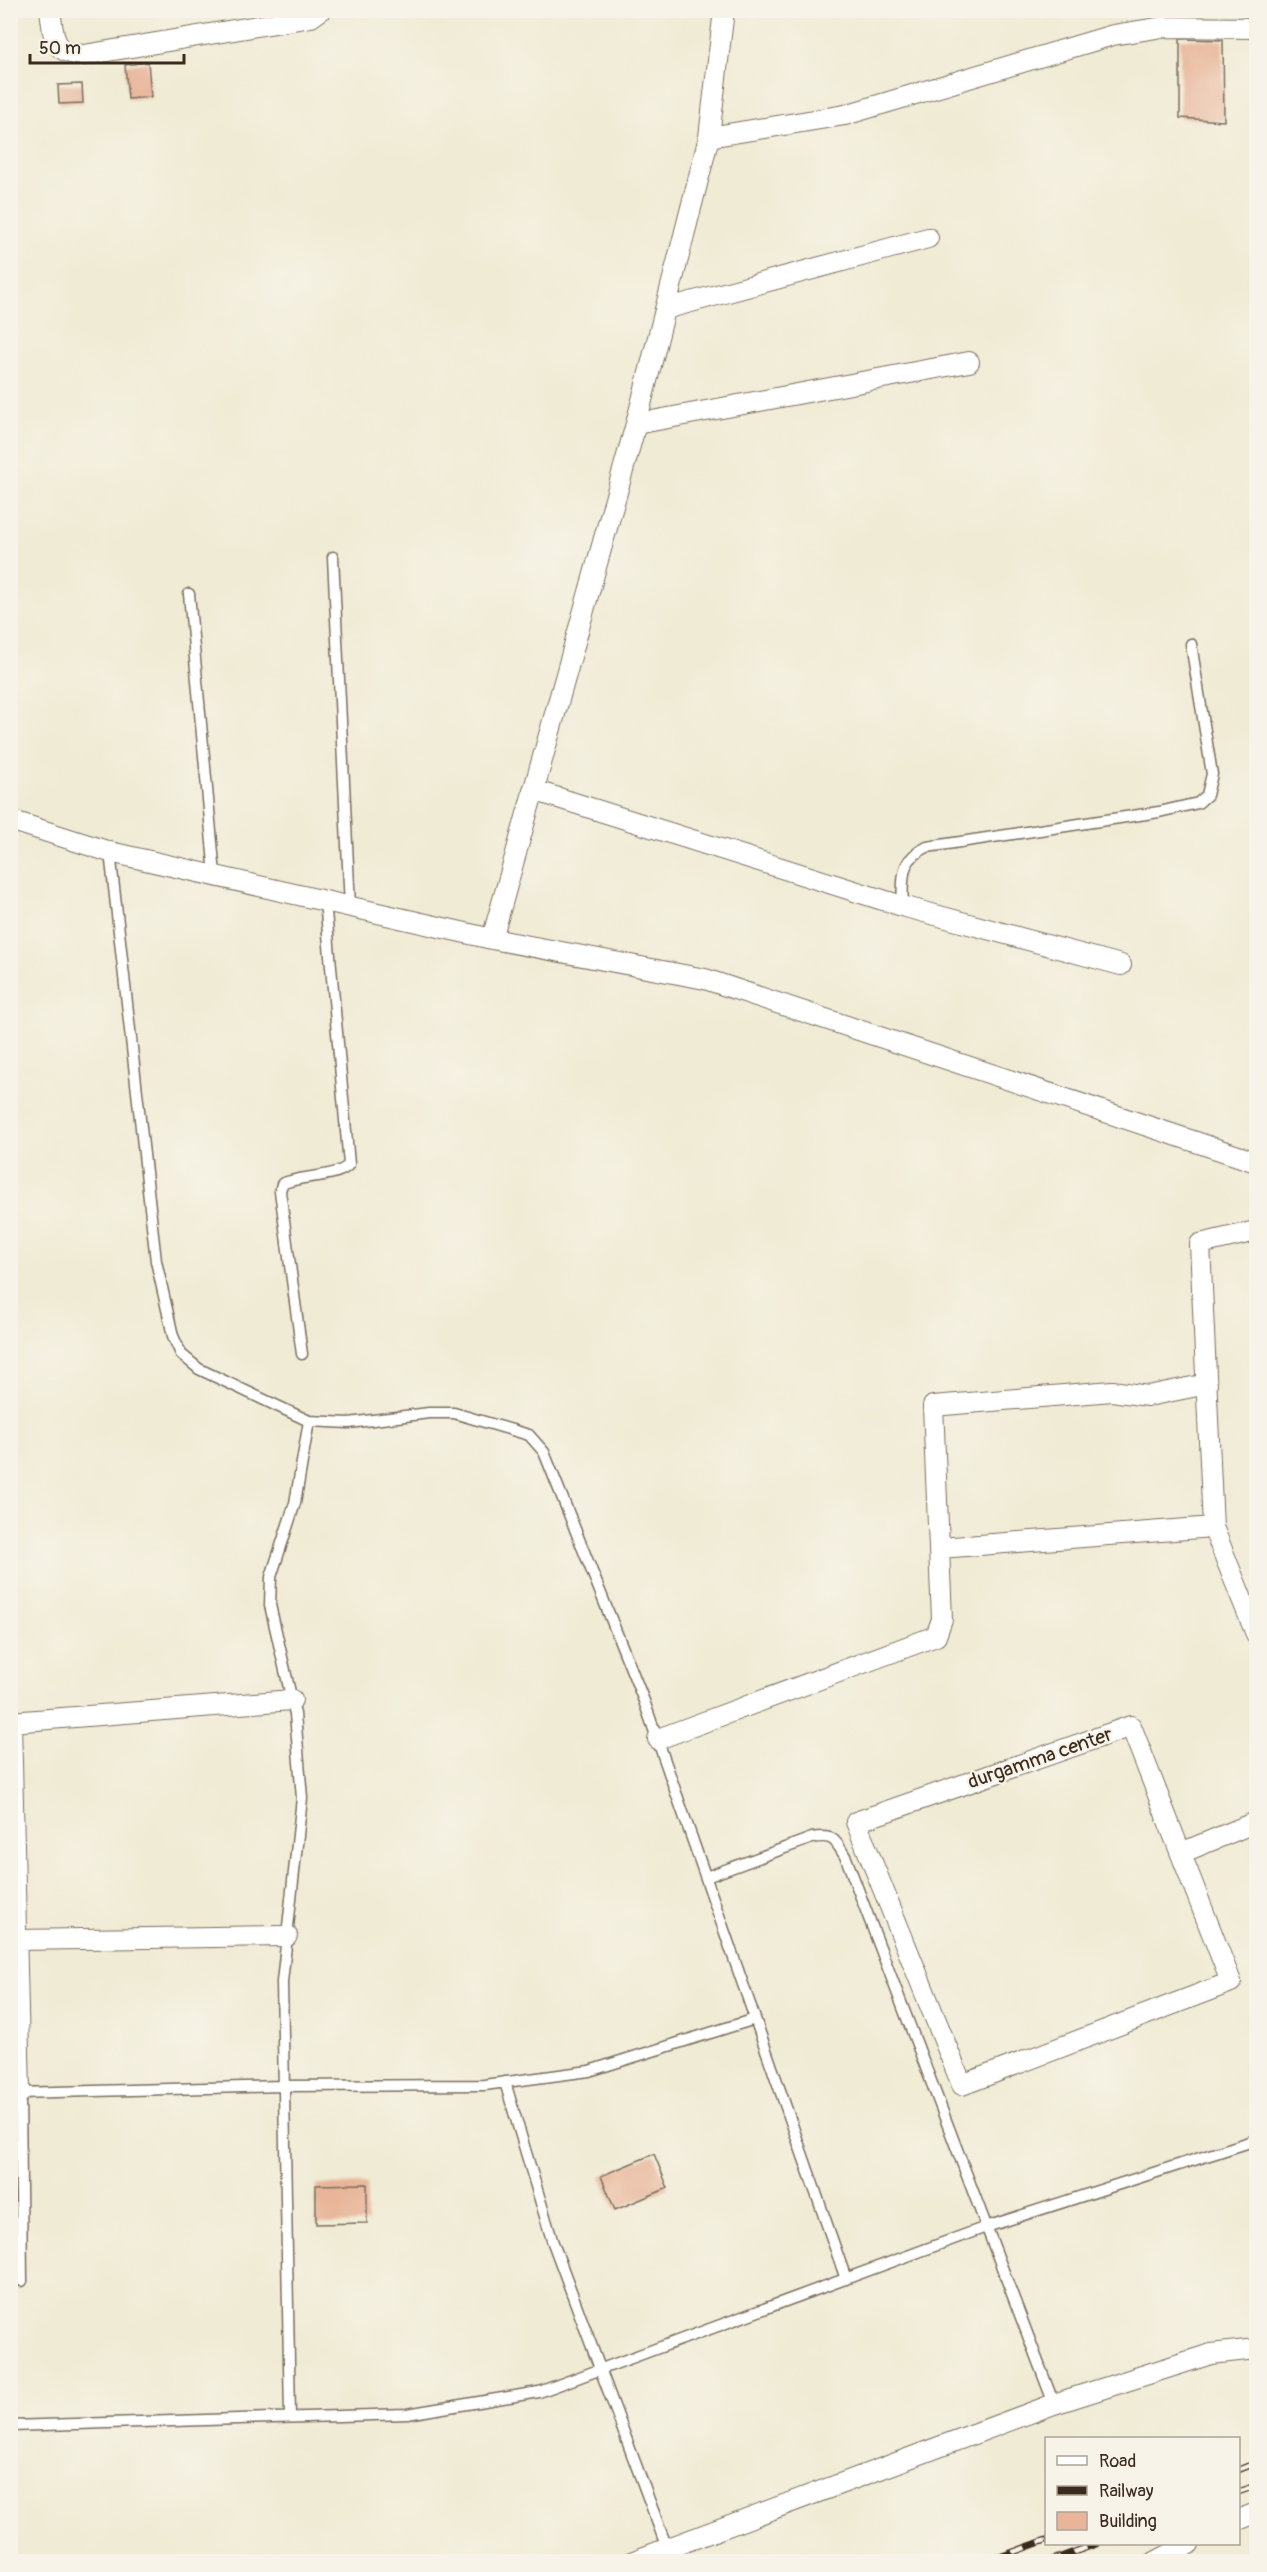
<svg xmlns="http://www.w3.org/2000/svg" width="1267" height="2572" viewBox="0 0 1267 2572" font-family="Pangolin,sans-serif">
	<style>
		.building { fill: #e8b599 }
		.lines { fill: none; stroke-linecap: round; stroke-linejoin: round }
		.lane-casing { stroke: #7a6e5e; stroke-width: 13 }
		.street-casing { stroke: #7a6e5e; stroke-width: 22 }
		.lane { stroke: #fff; stroke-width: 10 }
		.street { stroke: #fff; stroke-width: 20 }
		.rail-casing { stroke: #3b2a1e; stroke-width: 7 }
		.rail { stroke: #f7f3e8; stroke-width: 4.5; stroke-dasharray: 14; stroke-linecap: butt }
		.labels { text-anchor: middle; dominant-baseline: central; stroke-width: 4.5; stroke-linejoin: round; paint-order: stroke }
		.street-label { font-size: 20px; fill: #3b2a1e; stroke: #f7f3e8 }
	</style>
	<rect width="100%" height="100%" fill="#f7f3e8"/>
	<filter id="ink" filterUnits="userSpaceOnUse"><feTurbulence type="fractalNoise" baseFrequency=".0167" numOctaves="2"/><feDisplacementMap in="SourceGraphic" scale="12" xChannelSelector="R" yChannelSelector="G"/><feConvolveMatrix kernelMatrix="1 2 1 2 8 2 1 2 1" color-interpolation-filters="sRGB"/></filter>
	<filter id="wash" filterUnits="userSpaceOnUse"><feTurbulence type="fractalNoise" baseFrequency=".008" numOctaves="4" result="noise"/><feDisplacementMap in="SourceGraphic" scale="24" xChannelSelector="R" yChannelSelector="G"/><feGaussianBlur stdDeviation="1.35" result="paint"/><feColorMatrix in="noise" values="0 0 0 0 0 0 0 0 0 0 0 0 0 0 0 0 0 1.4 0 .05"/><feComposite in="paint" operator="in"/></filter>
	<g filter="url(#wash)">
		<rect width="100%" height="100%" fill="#f0ebd4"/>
		<g id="blocks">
			<!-- building -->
			<path class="building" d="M 1180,39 L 1223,40 L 1224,121 L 1180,118 Z
				M 148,62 L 151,97 L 128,99 L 125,65 Z
				M 82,84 L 83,103 L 59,104 L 58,85 Z
				M 654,2154 L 668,2188 L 615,2210 L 601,2176 Z
				M 367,2184 L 367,2223 L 316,2224 L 316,2185 Z"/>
		</g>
	</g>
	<g filter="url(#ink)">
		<use href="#blocks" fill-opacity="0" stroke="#7a6e5e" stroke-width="1.5"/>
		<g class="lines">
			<!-- lane casing -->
			<g class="lane-casing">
				<path id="lane" d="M 333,557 L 350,906
					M 189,594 L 215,875
					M 110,852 L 156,1261 L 173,1336 L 181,1354 L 199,1369 L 309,1421 L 349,1423 L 429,1413 L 454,1413 L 529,1435 L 544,1452 L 644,1701 L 846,2279
					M 902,906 C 904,877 898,861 927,847 L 1159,812 L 1198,803 L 1207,795 L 1212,774 L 1191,644
					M 302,1354 L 280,1191 L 282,1184 C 299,1175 340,1178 349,1164 L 325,901
					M 706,1877 L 812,1838 C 834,1834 835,1840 846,1858 L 1054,2404
					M 505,2082 L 552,2240 L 667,2548
					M 18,2093 L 282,2086 L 484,2085 L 589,2071 L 755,2019
					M 20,2093 L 22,2281
					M 290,2417 L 282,1982 L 302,1798 L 295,1714 L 270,1605 L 271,1577 L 295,1503 L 309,1421
					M 10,2426 L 407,2414 L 539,2392 L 986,2227 L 1256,2140"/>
			</g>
			<!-- street casing -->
			<g class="street-casing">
				<path id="street" d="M 50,10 C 54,37 52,54 84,55 L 311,17 L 321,10
					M 709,137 L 845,115 L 1113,35 L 1163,27 L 1256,28
					M 665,309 L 928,238
					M 636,424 L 969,362
					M 533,790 L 902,906 L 1121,965
					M 10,820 L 110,852 L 492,939 L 705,979 L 1256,1162
					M 492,939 L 636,424 L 709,137 L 724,10
					M 1256,1231 L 1200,1244 L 1213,1527 L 1256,1634
					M 940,1548 L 1213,1527
					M 1131,1726 L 1231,1982 L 962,2085 L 856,1822 Z
					M 658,1739 L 936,1636 L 942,1619 L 933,1406 L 1112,1391 L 1148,1396 L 1207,1384
					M 1181,1853 L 1256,1822
					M 16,1940 L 287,1936
					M 20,2093 L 11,1722 L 292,1700
					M 1238,2520 L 1256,2513
					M 631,2562 L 1054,2404 L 1211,2354 L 1256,2349
					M 1155,2562 L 1189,2544"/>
			</g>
			<!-- lane -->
			<use href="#lane" class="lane"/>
			<!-- street -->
			<use href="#street" class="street"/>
			<!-- rail casing -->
			<g class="rail-casing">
				<path id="rail" d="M 1238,2470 L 1256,2463
					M 1238,2492 L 1256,2486
					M 986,2562 L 1046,2540
					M 1047,2562 L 1096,2544"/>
			</g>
			<!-- rail -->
			<use href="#rail" class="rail"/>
		</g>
	</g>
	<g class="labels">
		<!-- street labels -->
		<g class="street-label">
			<text transform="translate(1040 1758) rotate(-19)">durgamma center</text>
		</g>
	</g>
	<!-- margin -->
	<rect width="1267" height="2572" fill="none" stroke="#f7f3e8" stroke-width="36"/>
	<!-- legend -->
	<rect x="1045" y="2437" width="195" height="108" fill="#f7f3e8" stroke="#aca397" stroke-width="1.5"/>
	<rect x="1057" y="2456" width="30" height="9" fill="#ffffff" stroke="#aca397" stroke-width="1.5"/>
	<text x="1099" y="2467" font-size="18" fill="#3b2a1e">Road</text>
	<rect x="1057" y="2486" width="30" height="9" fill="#3b2a1e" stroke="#aca397" stroke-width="1.5"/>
	<text x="1099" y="2497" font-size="18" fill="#3b2a1e">Railway</text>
	<rect x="1057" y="2512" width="30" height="18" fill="#e8b599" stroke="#aca397" stroke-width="1.5"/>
	<text x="1099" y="2527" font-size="18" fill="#3b2a1e">Building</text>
	<!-- scale -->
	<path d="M30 54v9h154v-9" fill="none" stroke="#3b2a1e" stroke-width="3"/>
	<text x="39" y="54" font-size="18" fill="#3b2a1e" stroke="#f7f3e8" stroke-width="4.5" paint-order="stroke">50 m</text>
</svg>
